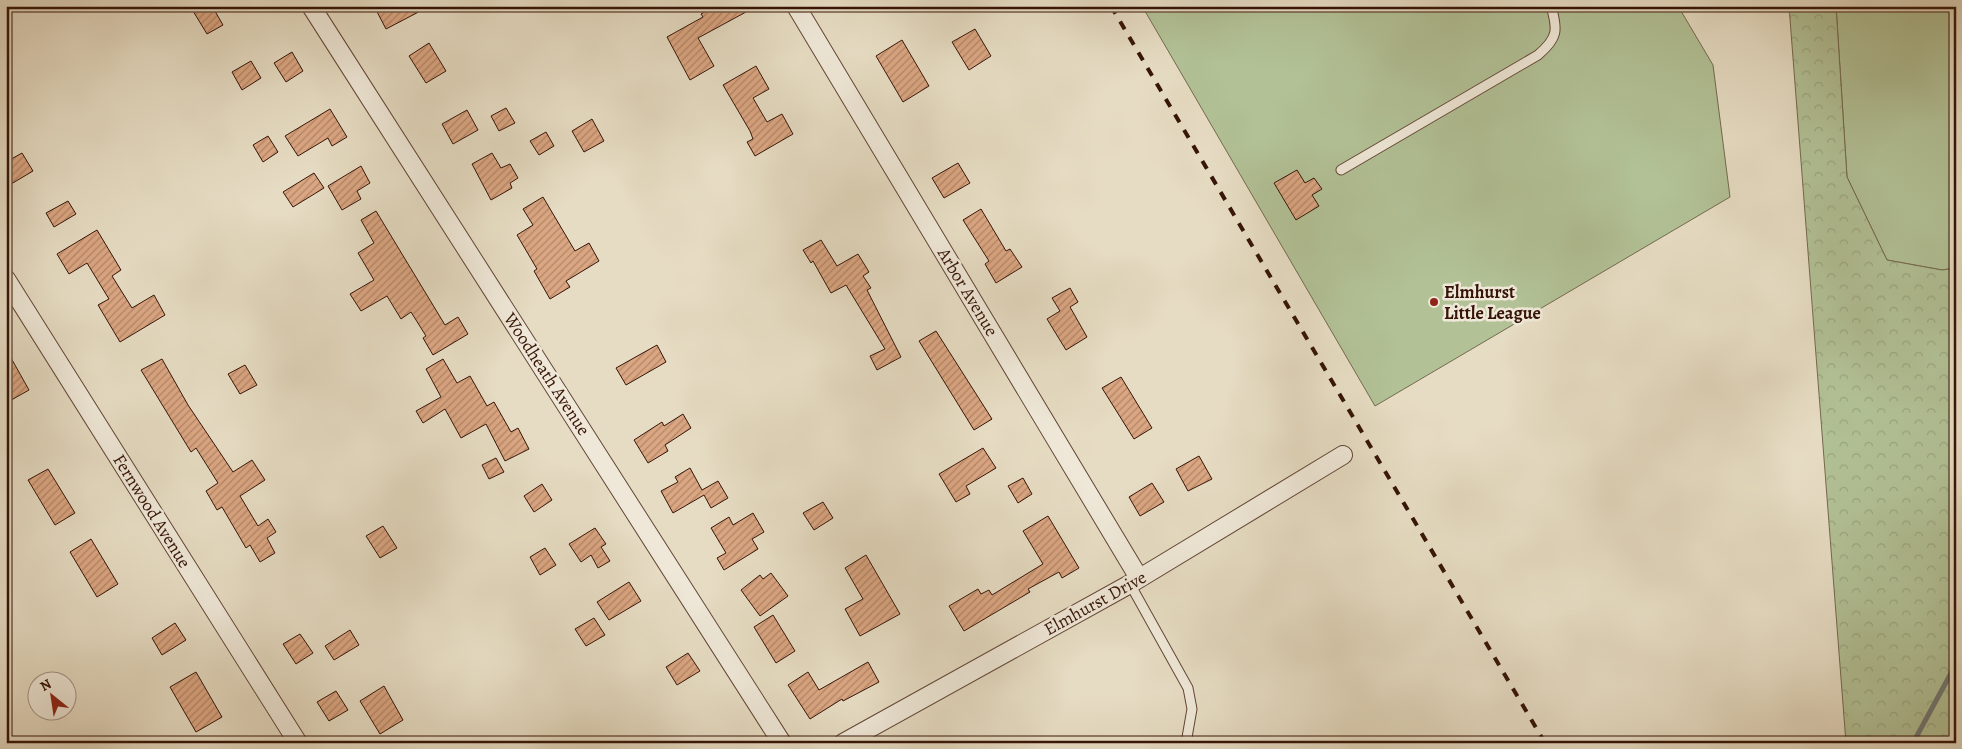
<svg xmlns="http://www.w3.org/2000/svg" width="1962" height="749" viewBox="0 0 1962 749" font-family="Alegreya,serif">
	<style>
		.grass { fill: #b2c196; stroke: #746a4e }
		.forest { fill: url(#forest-crowns); stroke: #746a4e }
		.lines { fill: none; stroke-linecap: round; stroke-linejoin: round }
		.stream { stroke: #717874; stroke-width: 5 }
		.building { fill: url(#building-hatch); stroke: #361407 }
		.service-casing { stroke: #624636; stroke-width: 11 }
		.minor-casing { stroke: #624636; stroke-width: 20 }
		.service { stroke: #efe8d8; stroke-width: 9 }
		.minor { stroke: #efe8d8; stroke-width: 18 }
		.rail { stroke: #361407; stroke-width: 4; stroke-dasharray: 9 9; stroke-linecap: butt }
		.poi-dot { fill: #8f2418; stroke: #efe8d8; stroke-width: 2 }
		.labels { text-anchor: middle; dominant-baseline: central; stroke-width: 5; stroke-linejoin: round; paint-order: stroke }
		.street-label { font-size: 18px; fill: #361407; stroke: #efe8d8 }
		.poi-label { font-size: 18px; font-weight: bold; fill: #361407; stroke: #efe8d8; text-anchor: start }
	</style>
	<defs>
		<pattern id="forest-crowns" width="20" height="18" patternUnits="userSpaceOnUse" patternTransform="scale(1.25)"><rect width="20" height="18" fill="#b2c196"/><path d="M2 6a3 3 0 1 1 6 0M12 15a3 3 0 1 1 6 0" fill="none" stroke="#9aa580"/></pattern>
		<pattern id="building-hatch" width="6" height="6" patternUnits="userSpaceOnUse" patternTransform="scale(1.25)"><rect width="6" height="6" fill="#dba682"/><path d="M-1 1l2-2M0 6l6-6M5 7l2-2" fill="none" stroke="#b28668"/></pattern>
	</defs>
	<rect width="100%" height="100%" fill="#e6dcc3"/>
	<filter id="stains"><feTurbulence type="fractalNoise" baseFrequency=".004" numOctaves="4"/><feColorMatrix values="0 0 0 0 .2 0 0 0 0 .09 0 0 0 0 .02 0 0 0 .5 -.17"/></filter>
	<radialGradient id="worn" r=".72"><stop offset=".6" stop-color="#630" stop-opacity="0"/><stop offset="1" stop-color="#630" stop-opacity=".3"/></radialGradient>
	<!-- grass -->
	<path class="grass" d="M 1142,6 L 1678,6 L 1713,65 L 1730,197 L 1375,406 Z
		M 1836,6 L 1956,6 L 1956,268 L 1942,270 L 1887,260 L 1847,177 Z"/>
	<!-- forest -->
	<path class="forest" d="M 1789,6 L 1836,6 L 1847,177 L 1887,260 L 1942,270 L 1956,268 L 1956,743 L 1846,743 Z"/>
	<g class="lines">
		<!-- stream -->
		<path class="stream" d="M 1913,743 L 1956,664"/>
	</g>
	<!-- building -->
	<path class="building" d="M 190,6 L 212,6 L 223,25 L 207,34 Z
		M 374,6 L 430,6 L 386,29 Z
		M 715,6 L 757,6 L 698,38 L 714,66 L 690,80 L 667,37 L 703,17 L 701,14 Z
		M 975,29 L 991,56 L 969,70 L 952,42 Z
		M 902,40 L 929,86 L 903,102 L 876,56 Z
		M 429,43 L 446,71 L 426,83 L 409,56 Z
		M 292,52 L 303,71 L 286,82 L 274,63 Z
		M 251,61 L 261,78 L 242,90 L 232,72 Z
		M 756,66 L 769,89 L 753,98 L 767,122 L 782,114 L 793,134 L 755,156 L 747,142 L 753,139 L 750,131 L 723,85 Z
		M 506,108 L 515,123 L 499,131 L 491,116 Z
		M 330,109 L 347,137 L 332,146 L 328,138 L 298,156 L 285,136 Z
		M 467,110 L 478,130 L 453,144 L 442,124 Z
		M 592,119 L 604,141 L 584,152 L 572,131 Z
		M 546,132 L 554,146 L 539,155 L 530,141 Z
		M 268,136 L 278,152 L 263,162 L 253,145 Z
		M 22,153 L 33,171 L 6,187 L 6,162 Z
		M 492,153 L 501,168 L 510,164 L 518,178 L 510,183 L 512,188 L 491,200 L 472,164 Z
		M 958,163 L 970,183 L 944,198 L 932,178 Z
		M 361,166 L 370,183 L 357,191 L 361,199 L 342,210 L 328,186 Z
		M 1297,170 L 1305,183 L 1314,178 L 1322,189 L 1312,195 L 1319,206 L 1296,220 L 1274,183 Z
		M 314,173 L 324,188 L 293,207 L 283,192 Z
		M 543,197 L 575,251 L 589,243 L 599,261 L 566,281 L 570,287 L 550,299 L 534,271 L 537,269 L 517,235 L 533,225 L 523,209 Z
		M 68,201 L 76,214 L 54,227 L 46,213 Z
		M 981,209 L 1006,251 L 1010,249 L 1022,267 L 996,283 L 985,264 L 989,261 L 963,220 Z
		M 376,211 L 445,325 L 458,317 L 468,334 L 433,355 L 423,338 L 426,336 L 411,312 L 401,319 L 387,296 L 361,311 L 350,294 L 374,280 L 358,253 L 374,243 L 361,220 Z
		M 97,230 L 121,270 L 112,276 L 132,308 L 154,295 L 165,315 L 120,342 L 98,305 L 109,299 L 87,263 L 69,274 L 57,254 Z
		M 821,240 L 837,266 L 858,254 L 869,272 L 863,276 L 871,288 L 867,290 L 901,357 L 877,370 L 870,356 L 885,349 L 846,285 L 831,293 L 813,261 L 811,263 L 803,250 Z
		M 1070,288 L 1078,302 L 1070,307 L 1087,337 L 1066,350 L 1047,319 L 1060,311 L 1052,298 Z
		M 936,331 L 992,419 L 974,430 L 919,341 Z
		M 657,345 L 666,362 L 626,385 L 616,368 Z
		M 6,349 L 29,390 L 6,403 Z
		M 162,359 L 188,405 L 233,472 L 252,460 L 265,480 L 240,496 L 258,526 L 268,519 L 276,532 L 267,538 L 275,553 L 260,562 L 250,545 L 246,548 L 222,507 L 217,510 L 206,491 L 218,483 L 196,448 L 191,452 L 141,370 Z
		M 443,359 L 457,383 L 470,376 L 487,406 L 494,402 L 511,432 L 518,428 L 529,449 L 505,461 L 486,424 L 461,438 L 445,409 L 423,423 L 416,411 L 441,397 L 426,369 Z
		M 245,365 L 257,385 L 240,394 L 228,374 Z
		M 1121,377 L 1152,428 L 1134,439 L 1102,388 Z
		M 683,414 L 691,428 L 665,445 L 668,451 L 648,463 L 634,440 L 662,422 L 664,426 Z
		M 983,448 L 996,468 L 966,486 L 970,494 L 956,502 L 939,474 Z
		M 1199,456 L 1212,479 L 1188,491 L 1176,469 Z
		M 496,458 L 504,472 L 489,479 L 482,465 Z
		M 690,468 L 702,490 L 718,481 L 728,498 L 711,508 L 704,495 L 673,513 L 661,491 L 678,482 L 675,477 Z
		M 48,469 L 75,513 L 55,525 L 28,480 Z
		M 1023,478 L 1032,494 L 1018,503 L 1008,486 Z
		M 1152,483 L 1164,502 L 1140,516 L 1129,497 Z
		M 542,484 L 552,500 L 534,512 L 524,496 Z
		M 823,502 L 833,518 L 814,530 L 803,513 Z
		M 753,513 L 764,532 L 752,539 L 758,549 L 724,570 L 717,558 L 726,553 L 711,528 L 729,517 L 733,525 Z
		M 1048,516 L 1079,568 L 1062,578 L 1059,572 L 1028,589 L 1030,592 L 964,631 L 949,606 L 978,589 L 981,594 L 989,590 L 992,595 L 1043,564 L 1023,531 Z
		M 383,526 L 397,548 L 380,558 L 366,536 Z
		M 595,528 L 606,544 L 601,547 L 610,561 L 598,568 L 591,555 L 581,562 L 569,544 Z
		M 91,539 L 118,584 L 97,597 L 70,552 Z
		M 545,548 L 556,565 L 540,575 L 530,557 Z
		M 866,555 L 900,614 L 860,636 L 845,609 L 863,599 L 845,568 Z
		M 771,573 L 788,596 L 760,616 L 741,590 L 760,575 L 763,579 Z
		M 629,582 L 641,601 L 609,620 L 597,602 Z
		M 773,615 L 795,651 L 776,663 L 754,627 Z
		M 594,618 L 605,635 L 586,646 L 575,629 Z
		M 175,623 L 186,640 L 162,655 L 152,638 Z
		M 350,630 L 359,645 L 334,660 L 325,646 Z
		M 300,634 L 313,653 L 296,664 L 283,644 Z
		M 688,653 L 700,671 L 677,685 L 666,667 Z
		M 868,662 L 879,682 L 843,701 L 842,699 L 810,719 L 788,685 L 808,672 L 819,690 Z
		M 196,672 L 222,717 L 196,732 L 170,687 Z
		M 384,686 L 403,720 L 380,734 L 360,701 Z
		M 336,691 L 348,710 L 329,721 L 317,702 Z"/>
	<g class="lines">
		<!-- service casing -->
		<g class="service-casing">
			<path id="service" d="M 1341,170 L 1538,55 C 1558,38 1558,30 1551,6
				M 1130,584 L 1188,688 L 1192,709 L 1186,743"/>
		</g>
		<!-- minor casing -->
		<g class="minor-casing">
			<path id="minor" d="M 311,6 L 782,743
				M 796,6 L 1139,578
				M 6,279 L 298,743
				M 843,743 L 1130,584 L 1343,455"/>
		</g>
		<!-- service -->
		<use href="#service" class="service"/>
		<!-- minor -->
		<use href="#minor" class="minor"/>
		<!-- rail -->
		<path class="rail" d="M 1111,6 L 1545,743"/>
	</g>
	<!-- markers -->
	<circle class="poi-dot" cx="1434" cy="302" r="5"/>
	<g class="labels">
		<!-- street labels -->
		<g class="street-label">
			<text transform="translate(968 292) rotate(59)">Arbor Avenue</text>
			<text transform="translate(547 374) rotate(57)">Woodheath Avenue</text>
			<text transform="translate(152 511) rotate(58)">Fernwood Avenue</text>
			<text transform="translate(1095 603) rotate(-29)">Elmhurst Drive</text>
		</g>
		<!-- poi labels -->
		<g class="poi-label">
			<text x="1444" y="292">Elmhurst<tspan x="1444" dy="21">Little League</tspan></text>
		</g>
	</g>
	<!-- margin -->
	<rect width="1962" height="749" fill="none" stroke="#e6dcc3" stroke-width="25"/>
	<rect x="8" y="8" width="1947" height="734" fill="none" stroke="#361407" stroke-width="2.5"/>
	<rect x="12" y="12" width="1937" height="724" fill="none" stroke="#361407"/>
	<!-- north arrow -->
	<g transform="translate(52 696) rotate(330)"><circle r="24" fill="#efe8d8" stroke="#a59384"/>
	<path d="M0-4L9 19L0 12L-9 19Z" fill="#8f2418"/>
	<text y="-8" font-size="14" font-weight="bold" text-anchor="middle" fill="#361407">N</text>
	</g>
	<rect width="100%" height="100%" filter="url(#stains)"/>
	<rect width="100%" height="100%" fill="url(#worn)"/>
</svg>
